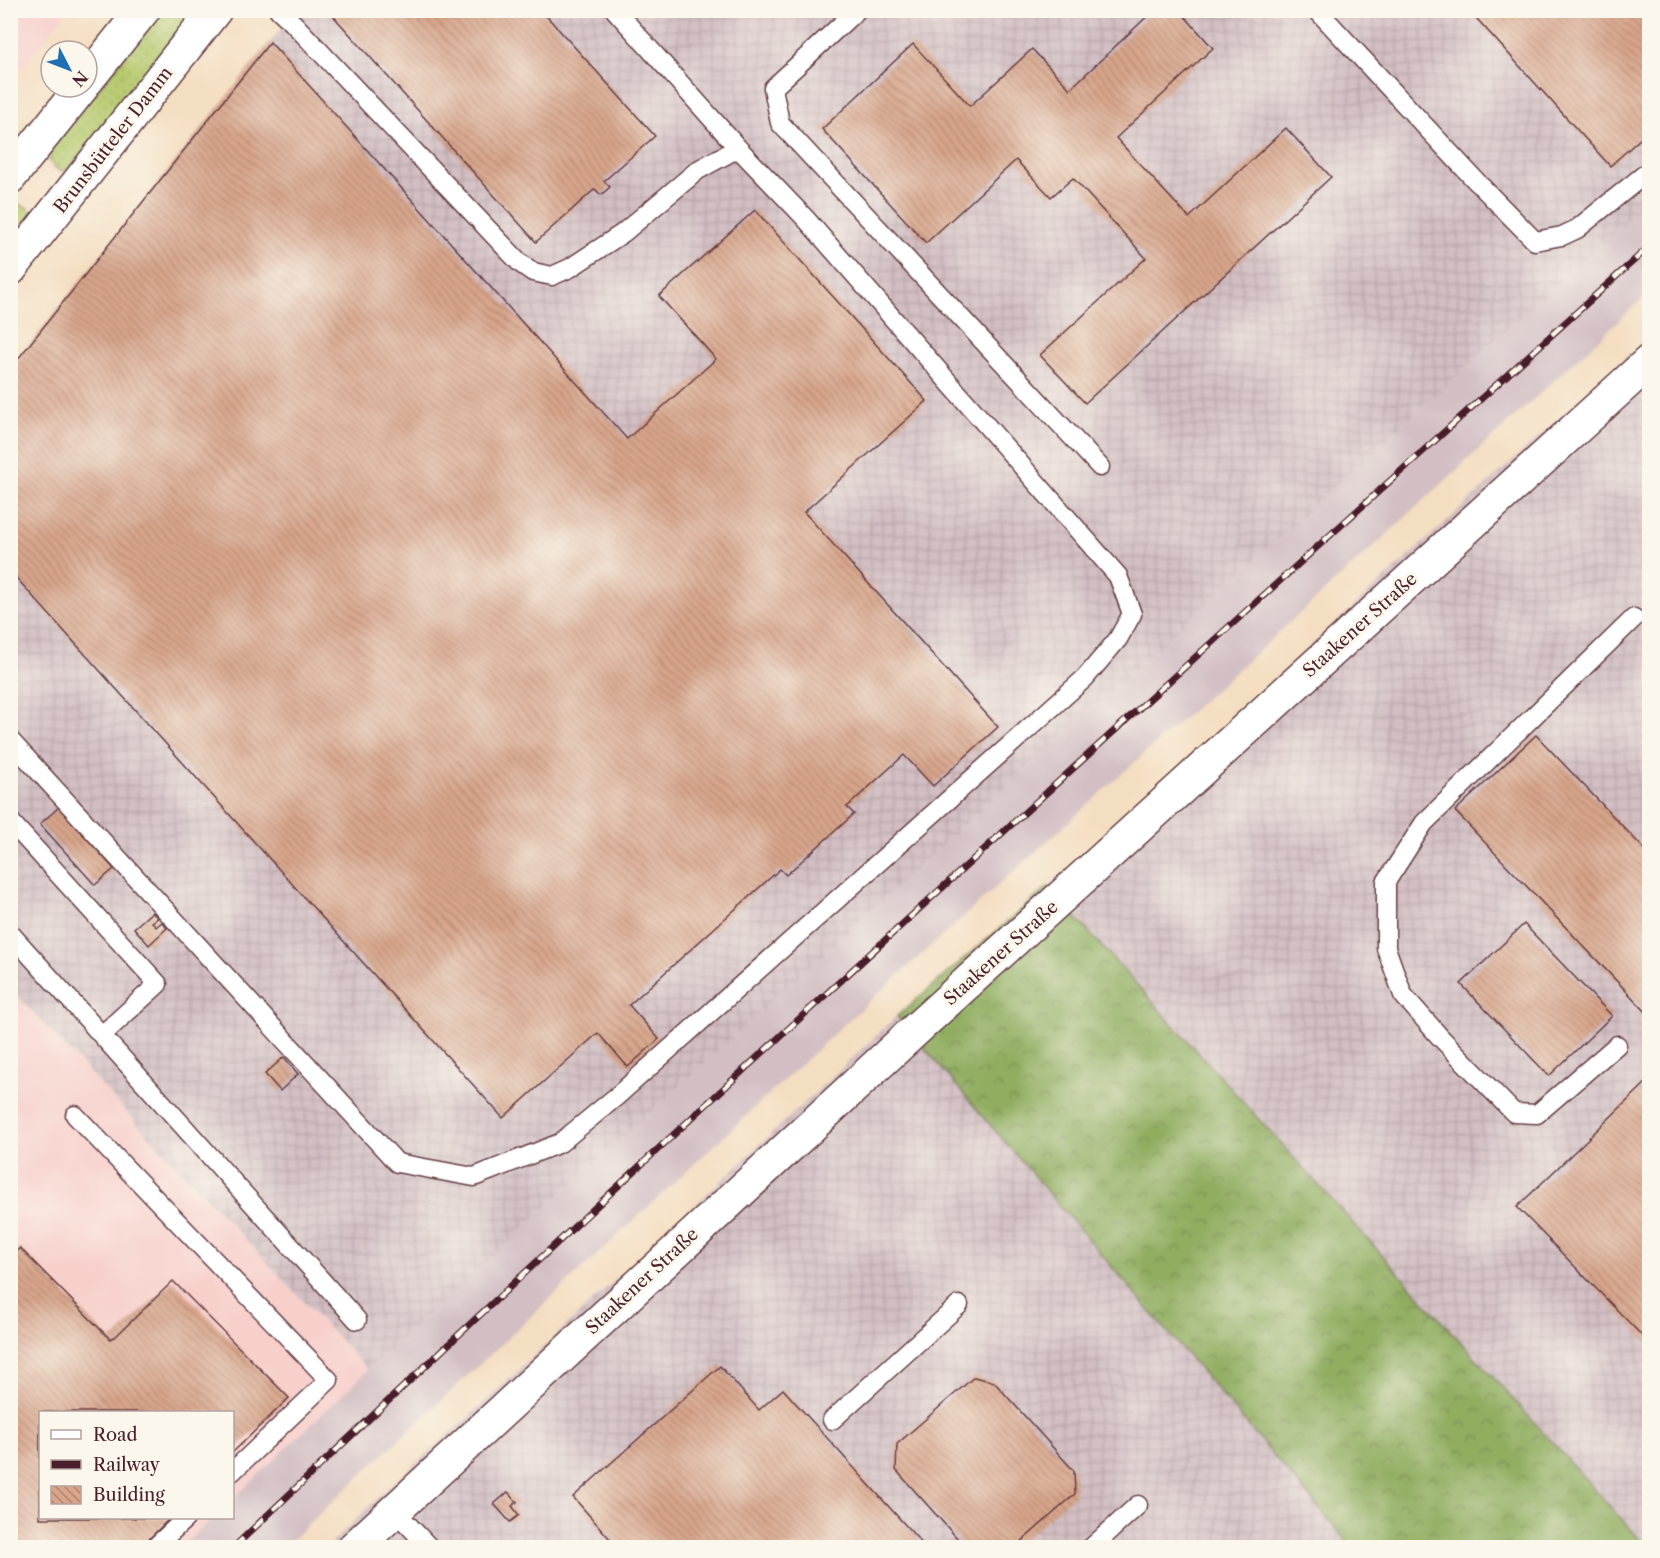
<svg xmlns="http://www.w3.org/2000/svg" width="1660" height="1558" viewBox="0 0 1660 1558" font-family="'Libre Caslon Text',serif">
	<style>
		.built { fill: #f7d0cc }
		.industrial { fill: url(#industrial-grid) }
		.railway { fill: #d2bec3 }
		.grass { fill: url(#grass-dots); stroke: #80744c; stroke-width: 1.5 }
		.forest { fill: url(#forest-crowns); stroke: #6d6646; stroke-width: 1.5 }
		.building { fill: url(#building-back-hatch) }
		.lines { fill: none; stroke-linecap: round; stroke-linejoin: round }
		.service-casing { stroke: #643c42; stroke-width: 21 }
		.minor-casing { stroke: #643c42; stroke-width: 36 }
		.secondary-casing { stroke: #643c42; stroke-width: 36 }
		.service { stroke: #fff; stroke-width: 18 }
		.minor { stroke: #fff; stroke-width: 33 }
		.secondary { stroke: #fff; stroke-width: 33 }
		.rail-casing { stroke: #4a1f2b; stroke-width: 7 }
		.rail { stroke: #fbf7ec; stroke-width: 4.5; stroke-dasharray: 14; stroke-linecap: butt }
		.labels { text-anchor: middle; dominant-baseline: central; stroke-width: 6; stroke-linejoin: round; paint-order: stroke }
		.street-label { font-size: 18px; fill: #4a1f2b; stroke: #fbf7ec }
	</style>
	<defs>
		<pattern id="industrial-grid" width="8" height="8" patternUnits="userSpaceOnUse" patternTransform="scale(1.5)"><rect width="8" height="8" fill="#d2bec3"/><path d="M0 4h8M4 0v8" fill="none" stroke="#b6a3a8"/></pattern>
		<pattern id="grass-dots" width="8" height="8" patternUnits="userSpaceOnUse" patternTransform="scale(1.5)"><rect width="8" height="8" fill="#b5c96d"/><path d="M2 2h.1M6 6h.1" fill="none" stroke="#9dac5f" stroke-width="1.8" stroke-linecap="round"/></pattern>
		<pattern id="forest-crowns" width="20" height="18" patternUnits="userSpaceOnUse" patternTransform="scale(1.5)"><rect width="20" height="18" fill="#90ad60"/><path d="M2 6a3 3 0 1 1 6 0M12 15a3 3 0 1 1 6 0" fill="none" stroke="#788c4f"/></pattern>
		<pattern id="building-back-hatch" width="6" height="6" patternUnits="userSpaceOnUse" patternTransform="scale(1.5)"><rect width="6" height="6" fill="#d8a58b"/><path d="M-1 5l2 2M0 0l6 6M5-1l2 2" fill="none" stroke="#b18672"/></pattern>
	</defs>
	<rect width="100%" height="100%" fill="#fbf7ec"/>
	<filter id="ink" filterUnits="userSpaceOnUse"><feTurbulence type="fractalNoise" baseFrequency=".0167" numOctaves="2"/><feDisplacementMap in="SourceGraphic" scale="12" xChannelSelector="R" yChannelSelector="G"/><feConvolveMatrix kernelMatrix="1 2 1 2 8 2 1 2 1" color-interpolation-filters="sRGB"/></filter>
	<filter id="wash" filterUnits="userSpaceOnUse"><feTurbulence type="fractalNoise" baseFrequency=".008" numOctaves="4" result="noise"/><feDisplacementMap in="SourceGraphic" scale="24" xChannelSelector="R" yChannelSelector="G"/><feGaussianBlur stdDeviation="1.35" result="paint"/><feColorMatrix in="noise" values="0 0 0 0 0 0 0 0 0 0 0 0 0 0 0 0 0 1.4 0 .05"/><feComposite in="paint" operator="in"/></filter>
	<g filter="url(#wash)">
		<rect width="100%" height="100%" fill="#f4dec1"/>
		<!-- built -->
		<path class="built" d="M 11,10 L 67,11 L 11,82 L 10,11 Z
			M 10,989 L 368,1370 L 233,1499 L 232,1412 L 40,1412 L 40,1518 L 213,1518 L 181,1547 L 11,1547 Z"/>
		<!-- industrial -->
		<path class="industrial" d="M 295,11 L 1649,11 L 1649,200 L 368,1370 L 11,989 L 11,370 Z
			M 1649,336 L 1649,1547 L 1647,1547 L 1048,887 Z
			M 897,1016 L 1102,1248 L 1352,1548 L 327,1548 L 390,1486 L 468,1418 Z"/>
		<!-- railway -->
		<path class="railway" d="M 1649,200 L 1649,293 L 1357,562 L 841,1027 L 284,1547 L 181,1547 L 213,1518 L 232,1518 L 233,1499 L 368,1370 Z"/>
		<!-- grass -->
		<path class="grass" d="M 161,11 L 196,11 L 67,171 C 59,171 55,168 50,162 L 49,151 Z
			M 16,203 L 28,208 L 32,215 L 11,244 L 11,204 Z"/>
		<!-- forest -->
		<path class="forest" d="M 1048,887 L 1647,1547 L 1352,1547 L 897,1016 Z"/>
		<g id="blocks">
			<!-- building -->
			<path class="building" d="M 328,10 L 541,10 L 655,136 L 604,181 L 610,187 L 601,195 L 595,189 L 536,242 Z
				M 1154,10 L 1179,10 L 1213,48 L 1116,138 L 1189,218 L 1286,128 L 1331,177 L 1085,403 L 1040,355 L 1146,258 L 1073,178 L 1051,197 L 1016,160 L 926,243 L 822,129 L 913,44 L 970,106 L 1032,49 L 1070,89 Z
				M 1469,10 L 1650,10 L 1650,130 L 1610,166 Z
				M 270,42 L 627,439 L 716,359 L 659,296 L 755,210 L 927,401 L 804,512 L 998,727 L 933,786 L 904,755 L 847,807 L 854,814 L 786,875 L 780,869 L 629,1005 L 659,1039 L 628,1067 L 598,1033 L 503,1118 L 10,571 L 10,369 Z
				M 1536,735 L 1650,855 L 1650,1016 L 1455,811 Z
				M 15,758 L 20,764 L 10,773 L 10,762 Z
				M 59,807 L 114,869 L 95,885 L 40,824 Z
				M 152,912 L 158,918 L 152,922 L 156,927 L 162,922 L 167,928 L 149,945 L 134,928 Z
				M 1524,924 L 1612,1016 L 1549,1076 L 1461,984 Z
				M 284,1057 L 298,1074 L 280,1091 L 265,1074 Z
				M 1650,1079 L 1650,1344 L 1517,1207 Z
				M 20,1248 L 110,1339 L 113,1337 L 114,1338 L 173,1281 L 289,1398 L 232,1453 L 232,1412 L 40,1412 L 40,1518 L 170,1518 L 140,1548 L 10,1548 L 10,1257 Z
				M 720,1366 L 759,1410 L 783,1389 L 926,1548 L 618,1548 L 573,1497 Z
				M 974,1377 L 994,1382 L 1074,1471 L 1075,1494 L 1014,1548 L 966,1548 L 896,1470 L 897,1444 Z
				M 508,1492 L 517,1502 L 512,1506 L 519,1515 L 510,1522 L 494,1504 Z"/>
		</g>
	</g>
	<g filter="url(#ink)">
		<use href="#blocks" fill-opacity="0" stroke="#643c42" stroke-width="1.5"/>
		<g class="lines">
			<!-- service casing -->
			<g class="service-casing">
				<path id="service" d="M 615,10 L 738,148
					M 857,10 L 773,88 L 780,123 L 1100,467
					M 1317,10 L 1477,182 L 1535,241 L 1562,236 L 1577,229 L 1650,170
					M 10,740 L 397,1163 L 474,1177 L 560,1143 L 617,1096 L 1085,678 L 1118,639 L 1132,614 L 1118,576 L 806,219 L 738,148 L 698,170 L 623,233 L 570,268 L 552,276 L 533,272 L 520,263 L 293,23 L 279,10
					M 10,821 L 158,984 L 102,1035
					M 10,933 L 357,1320
					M 1617,1045 L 1537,1114 L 1514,1113 L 1440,1037 L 1403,995 L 1386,948 L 1386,882 L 1424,823 L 1634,618
					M 75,1115 L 329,1380 L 232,1472
					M 832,1420 L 959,1305
					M 394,1510 L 430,1548
					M 154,1548 L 186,1518
					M 1091,1548 L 1138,1505"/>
			</g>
			<!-- minor casing -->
			<g class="minor-casing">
				<path id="minor" d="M 354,1548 L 912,1033 L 1650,361"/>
			</g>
			<!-- secondary casing -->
			<g class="secondary-casing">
				<path id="secondary" d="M 87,80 L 143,10
					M 10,177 L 82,87
					M 10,269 L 215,10"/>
			</g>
			<!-- service -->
			<use href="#service" class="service"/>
			<!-- minor -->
			<use href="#minor" class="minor"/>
			<!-- secondary -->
			<use href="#secondary" class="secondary"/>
			<!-- rail casing -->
			<g class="rail-casing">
				<path id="rail" d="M 233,1548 C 697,1106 1174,676 1650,246"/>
			</g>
			<!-- rail -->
			<use href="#rail" class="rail"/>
		</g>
	</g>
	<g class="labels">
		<!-- street labels -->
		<g class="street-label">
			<text transform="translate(113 140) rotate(-52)">Brunsbütteler Damm</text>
			<text transform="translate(1360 625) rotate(-42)">Staakener Straße</text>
			<text transform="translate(1001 953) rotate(-42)">Staakener Straße</text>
			<text transform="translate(642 1281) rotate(-43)">Staakener Straße</text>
		</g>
	</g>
	<!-- margin -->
	<rect width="1660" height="1558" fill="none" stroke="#fbf7ec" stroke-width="36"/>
	<!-- legend -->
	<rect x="39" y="1411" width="195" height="108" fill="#fbf7ec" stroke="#b4a19f" stroke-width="1.5"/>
	<rect x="51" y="1430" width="30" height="9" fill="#ffffff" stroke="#b4a19f" stroke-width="1.5"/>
	<text x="93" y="1441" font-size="18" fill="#4a1f2b">Road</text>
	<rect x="51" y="1460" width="30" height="9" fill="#4a1f2b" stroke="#b4a19f" stroke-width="1.5"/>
	<text x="93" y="1471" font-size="18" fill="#4a1f2b">Railway</text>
	<rect x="51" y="1486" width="30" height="18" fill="url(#building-back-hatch)" stroke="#b4a19f" stroke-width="1.5"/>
	<text x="93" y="1501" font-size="18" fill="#4a1f2b">Building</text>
	<!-- north arrow -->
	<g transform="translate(69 69) rotate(132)"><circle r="28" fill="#fbf7ec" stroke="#b4a19f" stroke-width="1.5"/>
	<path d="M0-4.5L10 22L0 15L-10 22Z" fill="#1f6fb2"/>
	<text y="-9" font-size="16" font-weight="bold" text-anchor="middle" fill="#4a1f2b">N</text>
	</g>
</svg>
